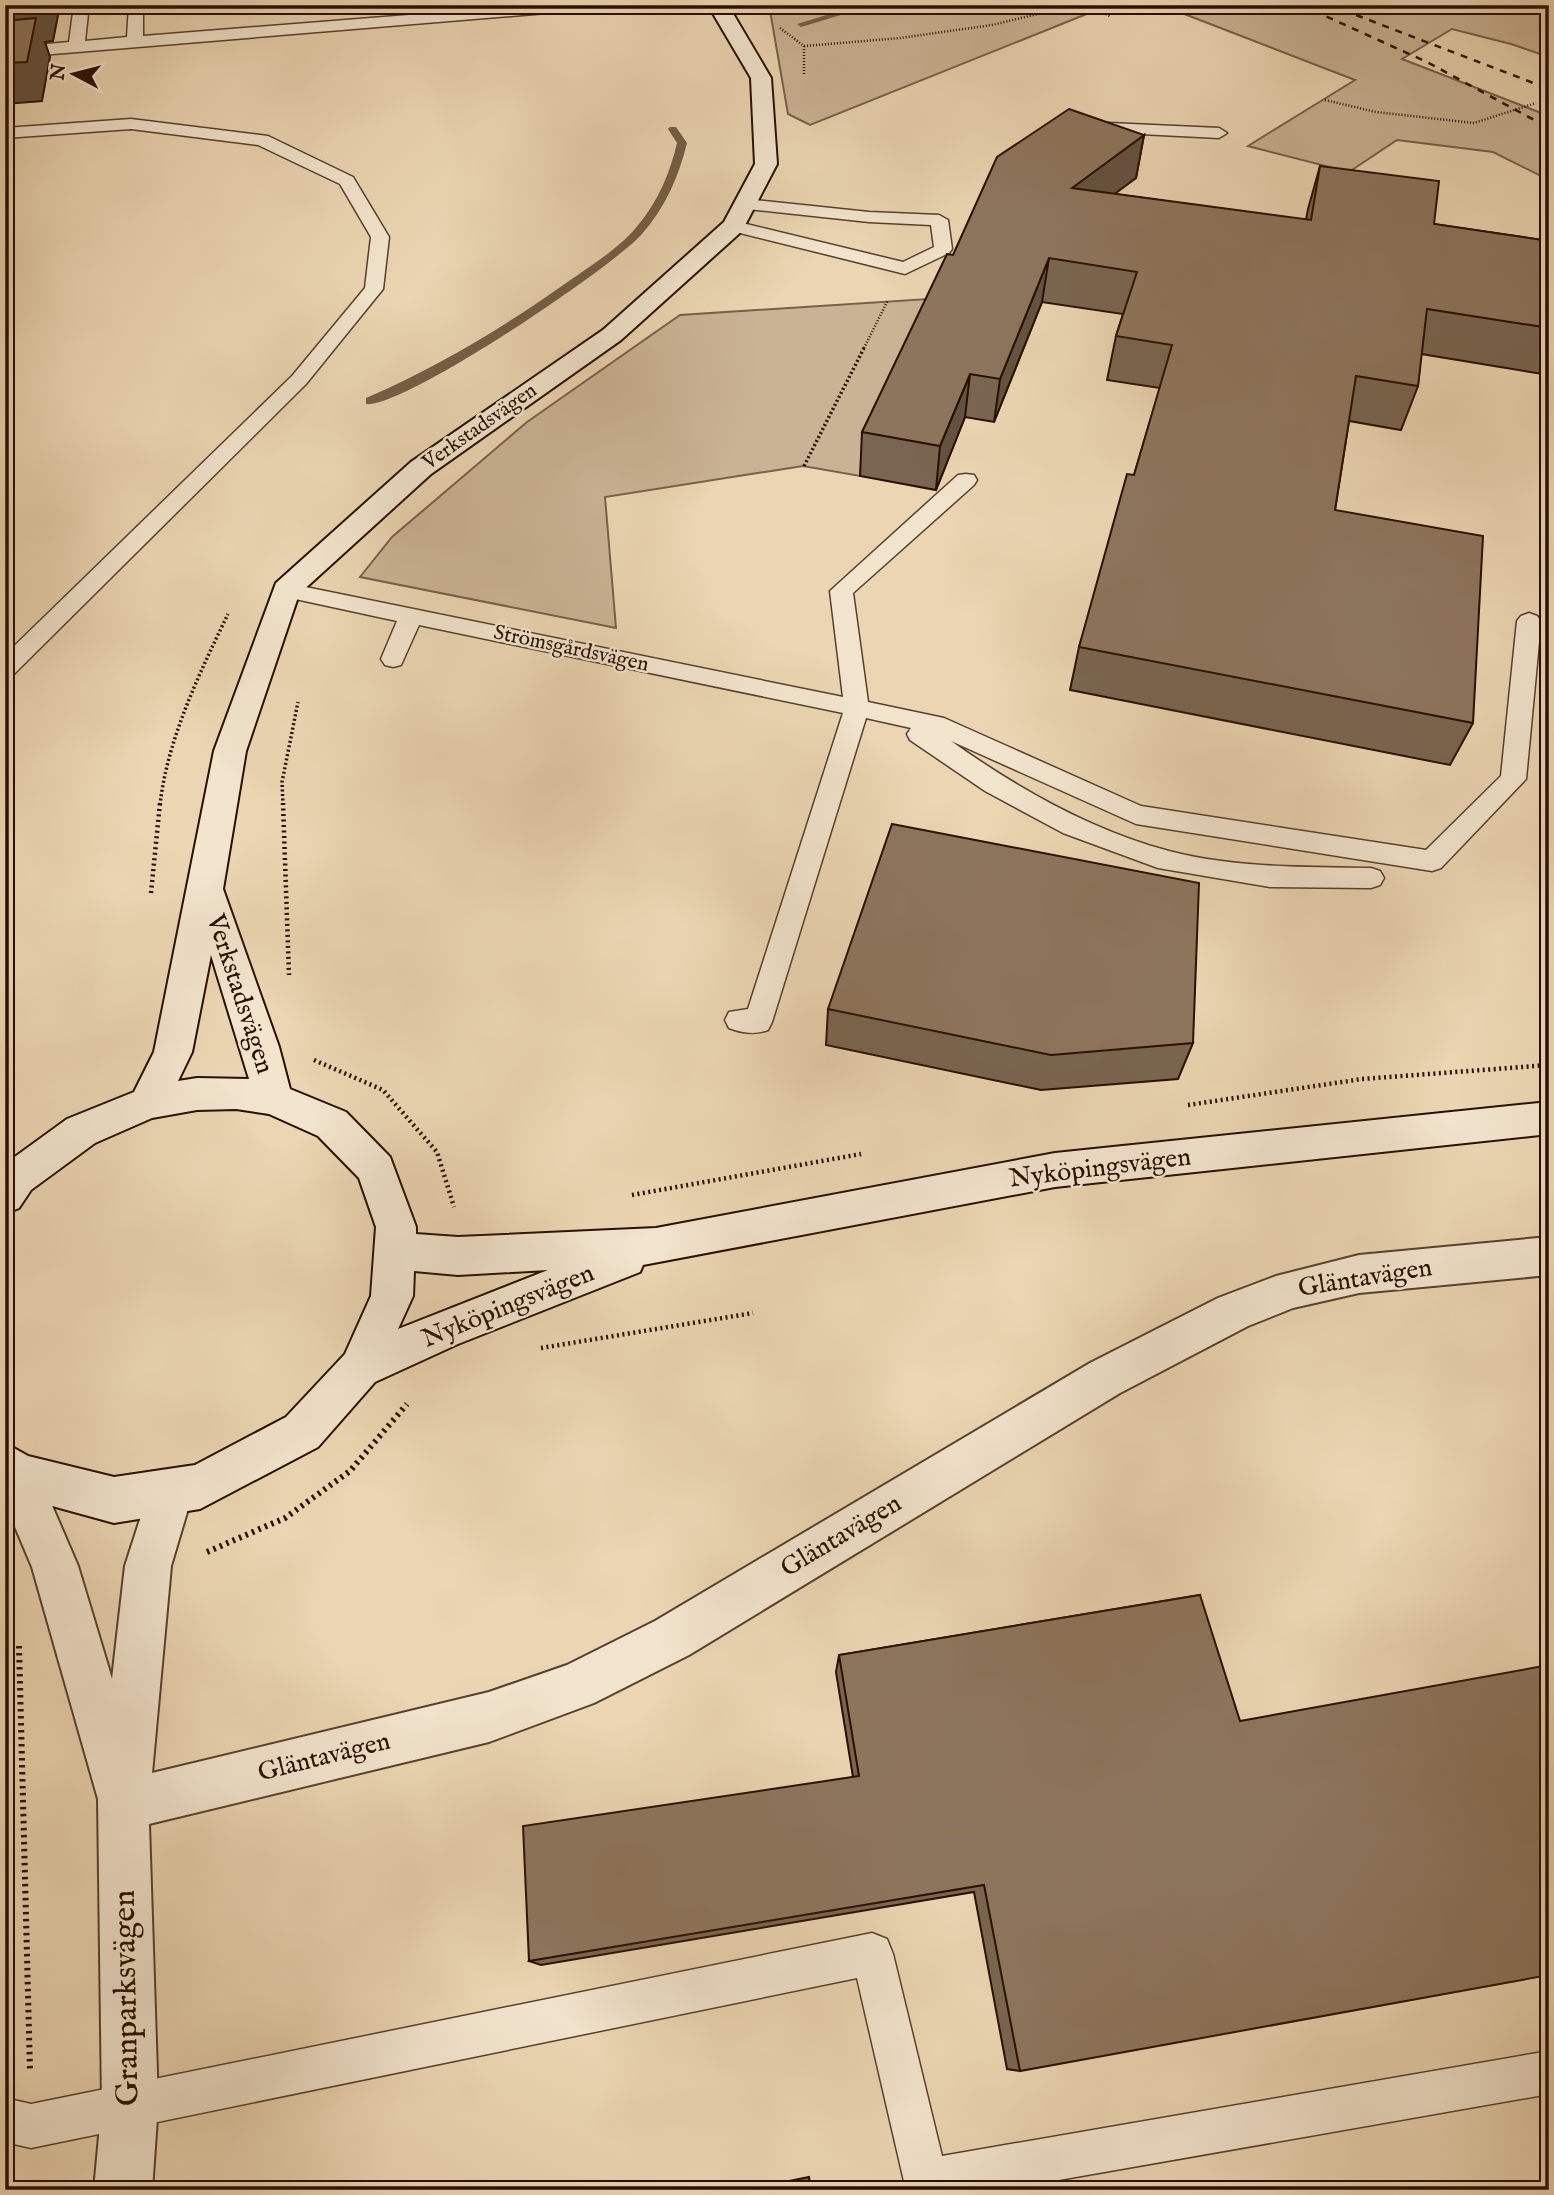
<svg xmlns="http://www.w3.org/2000/svg" width="1554" height="2195" viewBox="0 0 1554 2195" font-family="'IM FELL English',serif">
	<style>
		.green { fill: #cab394; stroke: #78604a; stroke-width: 2 }
		.lines { fill: none; stroke-linecap: round; stroke-linejoin: round }
		.stream { fill: #745d46; fill-rule: evenodd }
		.service-casing { stroke: #58402c; stroke-width: 3 }
		.minor-casing { stroke: #58402c; stroke-width: 4 }
		.secondary-casing { stroke: #270e00; stroke-width: 4 }
		.path-far3 { stroke: #270e00; stroke-width: 2.5; stroke-dasharray: 1 2; stroke-linecap: butt }
		.path-far2 { stroke: #270e00; stroke-width: 3.5; stroke-dasharray: 2 2.5; stroke-linecap: butt }
		.path-far1 { stroke: #270e00; stroke-width: 4.5; stroke-dasharray: 2 3.5; stroke-linecap: butt }
		.path { stroke: #270e00; stroke-width: 6; stroke-dasharray: 2.5 4.5; stroke-linecap: butt }
		.service { fill: #f2e4cd; fill-rule: evenodd }
		.minor { fill: #f2e4cd; fill-rule: evenodd }
		.secondary { fill: #f2e4cd; fill-rule: evenodd }
		.rail { stroke: #270e00; stroke-width: 2.5; stroke-dasharray: 7 7; stroke-linecap: butt }
		.wall { fill: #796550; stroke: #270e00; stroke-width: 2 }
		.shaded-wall { fill: #635241; stroke: #270e00; stroke-width: 2 }
		.building { fill: #8d755d; stroke: #270e00; stroke-width: 2 }
		.labels { text-anchor: middle; dominant-baseline: central; stroke-width: 5; stroke-linejoin: round; paint-order: stroke }
		.far-street-label { font-size: 21px; fill: #270e00; stroke: #f2e4cd }
		.street-label { font-size: 26px; fill: #270e00; stroke: #f2e4cd }
		.near-street-label { font-size: 32px; fill: #270e00; stroke: #f2e4cd }
	</style>
	<rect width="100%" height="100%" fill="#ebd5b2"/>
	<filter id="stains"><feTurbulence type="fractalNoise" baseFrequency=".00286" numOctaves="4"/><feColorMatrix values="0 0 0 0 .2 0 0 0 0 .09 0 0 0 0 .02 0 0 0 .5 -.17"/></filter>
	<radialGradient id="worn" r=".72"><stop offset=".6" stop-color="#630" stop-opacity="0"/><stop offset="1" stop-color="#630" stop-opacity=".3"/></radialGradient>
	<!-- green -->
	<path class="green" d="M 769,5 L 1109,5 L 810,125 L 788,114 Z
		M 1161,5 L 1549,5 L 1549,57 L 1511,44 L 1452,29 L 1402,59 L 1549,116 L 1549,180 L 1493,152 L 1397,140 L 1349,172 L 1248,146 L 1355,80 Z
		M 943,298 L 860,476 L 803,466 L 605,497 L 616,628 L 360,577 L 392,537 L 527,422 L 680,315 Z"/>
	<g class="lines">
		<!-- stream -->
		<path class="stream" d="M 859,5 L 874,5 L 801,27 L 797,24 Z
			M 670,127 L 676,127 L 687,143 C 679,176 665,208 642,234 C 613,267 403,409 366,404 L 366,398 C 438,367 504,327 569,281 C 593,264 620,248 639,224 C 658,201 670,173 677,143 L 668,129 Z"/>
		<!-- service casing -->
		<g class="service-casing">
			<path id="service" d="M 74,5 L 89,5 L 85,41 L 127,37 L 129,5 L 143,5 L 143,36 L 534,5 L 602,5 L 595,9 L 5,58 L 5,48 L 69,42 Z
				M 131,119 L 268,136 L 353,177 L 389,237 L 383,289 L 306,384 L 13,675 L 5,677 L 5,655 L 292,376 L 365,288 L 371,237 L 340,184 L 258,145 L 131,129 L 5,138 L 5,128 Z
				M 1087,122 L 1219,128 L 1227,133 L 1219,138 L 1081,131 L 1079,127 Z
				M 745,199 L 869,212 L 939,215 L 948,220 L 952,249 L 949,253 L 905,274 L 728,230 L 725,226 L 734,221 L 903,262 L 934,247 L 931,225 L 869,222 L 739,208 L 736,204 Z
				M 966,474 L 974,475 L 977,480 L 974,485 L 853,593 L 868,702 L 944,718 L 1141,806 L 1426,850 L 1501,776 L 1517,621 L 1521,616 L 1529,613 L 1537,616 L 1541,621 L 1526,779 L 1441,868 L 1432,871 L 1136,824 L 951,741 C 1017,788 1090,830 1169,851 C 1233,868 1305,867 1371,868 L 1380,871 L 1384,878 L 1380,885 L 1371,888 L 1270,887 L 1158,868 L 1063,833 L 985,791 L 910,740 L 907,734 L 911,728 L 866,718 L 772,1022 L 768,1030 C 755,1035 742,1033 729,1028 L 725,1020 L 729,1012 L 748,1009 L 843,713 L 419,625 L 401,665 L 393,667 L 385,665 L 381,659 L 397,621 L 286,597 L 278,595 L 275,590 L 278,585 L 286,583 L 843,697 L 830,591 L 958,475 Z
				M 872,1933 L 887,1939 L 893,1954 L 942,2156 L 1549,2051 L 1549,2094 L 1002,2190 L 906,2190 L 857,1978 L 31,2148 L 5,2142 L 5,2098 L 31,2104 Z"/>
		</g>
		<!-- minor casing -->
		<g class="minor-casing">
			<path id="minor" d="M 1549,1237 L 1549,1275 L 1359,1293 L 1293,1308 L 1248,1326 L 1120,1393 L 689,1655 L 594,1703 L 489,1742 L 149,1824 L 158,2104 L 152,2190 L 94,2190 L 102,2104 L 98,1799 L 32,1567 L 5,1503 L 5,1457 L 16,1453 L 32,1459 L 78,1566 L 112,1679 L 125,1566 L 154,1476 L 170,1470 L 186,1476 L 193,1492 L 171,1566 L 152,1773 L 489,1692 L 567,1665 L 655,1621 L 1090,1363 L 1218,1298 L 1276,1276 L 1359,1255 Z"/>
		</g>
		<!-- secondary casing -->
		<g class="secondary-casing">
			<path id="secondary" d="M 708,5 L 728,5 L 771,78 L 777,164 L 742,231 L 621,340 L 431,474 L 299,594 L 246,751 L 223,889 L 279,1047 L 290,1089 L 346,1112 L 390,1157 L 416,1227 L 416,1234 L 458,1237 L 656,1228 L 1055,1153 L 1549,1102 L 1549,1134 L 1055,1187 L 643,1265 L 640,1272 L 458,1344 L 375,1382 L 318,1447 L 200,1509 L 114,1523 L 5,1493 L 5,1443 L 28,1456 L 114,1477 L 195,1465 L 286,1417 L 345,1354 L 371,1296 L 376,1227 L 359,1178 L 318,1136 L 269,1114 L 236,1109 L 197,1110 L 152,1118 L 95,1143 L 31,1190 L 19,1208 L 5,1214 L 5,1164 L 67,1119 L 134,1092 L 154,1052 L 214,751 L 276,583 L 411,462 L 603,330 L 724,222 L 755,164 L 751,78 ZM 211,955 L 249,1079 L 197,1078 L 178,1081 L 192,1052 ZM 548,1270 L 398,1329 L 413,1296 L 414,1271 L 458,1275 Z"/>
		</g>
		<!-- path-far3 -->
		<path class="path-far3" d="M 1087,5 L 1110,16
			M 780,28 L 804,46 L 804,74
			M 804,46 L 900,38 L 992,25 L 1075,5
			M 1325,100 L 1376,112 L 1474,123 L 1536,103
			M 864,348 L 888,300"/>
		<!-- path-far2 -->
		<path class="path-far2" d="M 804,466 L 865,346
			M 160,805 C 167,740 200,672 228,614
			M 283,805 L 282,782 L 298,702"/>
		<!-- path-far1 -->
		<path class="path-far1" d="M 283,803 L 289,975
			M 151,893 L 160,803
			M 314,1060 L 383,1090 L 437,1152 L 454,1207
			M 1188,1105 L 1362,1079 L 1549,1065
			M 632,1195 L 861,1154
			M 541,1348 L 753,1313"/>
		<!-- path -->
		<path class="path" d="M 207,1552 L 285,1518 L 350,1471 L 407,1404
			M 19,1646 L 30,2071
			M 25,2190 L 26,2178"/>
		<!-- service -->
		<use href="#service" class="service"/>
		<!-- minor -->
		<use href="#minor" class="minor"/>
		<!-- secondary -->
		<use href="#secondary" class="secondary"/>
		<!-- rail -->
		<path class="rail" d="M 1301,5 L 1427,62 L 1549,128
			M 1330,5 L 1549,89"/>
	</g>
	<!-- wall -->
	<path class="wall" d="M 1144,135 L 1136,178 L 1114,194 L 1306,220 L 1308,209 L 1320,166 L 1434,224 L 1549,241 L 1549,375 L 1421,354 L 1418,386 L 1401,430 L 1349,421 L 1335,510 L 1473,723 L 1450,765 L 1070,690 L 1079,647 L 1134,475 L 1160,388 L 1107,380 L 1116,336 L 1123,314 L 1042,302 L 994,422 L 965,417 L 936,490 L 860,476 L 862,432 L 953,255 Z
		M 828,1009 L 1193,1043 L 1178,1079 L 1041,1090 L 826,1045 Z
		M 1200,1595 L 1020,2071 L 1007,2069 L 974,1892 L 541,1965 L 529,1961 L 853,1777 L 836,1672 L 839,1655 Z
		M 809,2177 L 811,2190 L 745,2190 Z"/>
	<!-- shaded-wall -->
	<path class="shaded-wall" d="M 60,5 L 53,41 L 45,42 L 50,57 L 42,101 L 5,104 L 5,6 Z
		M 1144,135 L 1136,178 L 1065,231 L 1072,188 Z
		M 1049,258 L 1042,302 L 994,422 L 1000,379 Z
		M 970,374 L 965,417 L 936,490 L 940,446 Z"/>
	<!-- building -->
	<path class="building" d="M 36,18 L 27,62 L 5,63 L 5,21 Z
		M 1069,109 L 1144,135 L 1072,188 L 1311,220 L 1320,166 L 1439,181 L 1434,224 L 1549,241 L 1549,328 L 1427,309 L 1418,386 L 1356,376 L 1335,510 L 1483,536 L 1473,723 L 1079,647 L 1127,474 L 1134,475 L 1172,345 L 1116,336 L 1137,272 L 1049,258 L 1000,379 L 970,374 L 940,446 L 862,432 L 947,254 L 953,255 L 997,157 Z
		M 892,824 L 1199,883 L 1193,1043 L 1051,1055 L 828,1009 Z
		M 1200,1595 L 1240,1721 L 1549,1665 L 1549,1975 L 1020,2071 L 984,1885 L 529,1961 L 523,1826 L 859,1776 L 839,1655 Z
		M 811,2186 L 811,2190 L 792,2190 Z"/>
	<g class="labels">
		<!-- far-street labels -->
		<g class="far-street-label">
			<text transform="translate(480 427) rotate(-35)">Verkstadsvägen</text>
			<text transform="translate(571 649) rotate(12)">Strömsgårdsvägen</text>
		</g>
		<!-- street labels -->
		<g class="street-label">
			<text transform="translate(240 994) rotate(72)">Verkstadsvägen</text>
			<text transform="translate(1100 1168) rotate(-7)">Nyköpingsvägen</text>
			<text transform="translate(1365 1278) rotate(-9)">Gläntavägen</text>
			<text transform="translate(508 1306) rotate(-22)">Nyköpingsvägen</text>
			<text transform="translate(841 1536) rotate(-31)">Gläntavägen</text>
			<text transform="translate(324 1757) rotate(-14)">Gläntavägen</text>
		</g>
		<!-- near-street labels -->
		<g class="near-street-label">
			<text transform="translate(127 1998) rotate(-91)">Granparksvägen</text>
		</g>
	</g>
	<!-- margin -->
	<rect width="1554" height="2195" fill="none" stroke="#ebd5b2" stroke-width="28"/>
	<rect x="7" y="7" width="1540" height="2181" fill="none" stroke="#270e00" stroke-width="3.5"/>
	<rect x="14" y="14" width="1526" height="2167" fill="none" stroke="#270e00" stroke-width="2"/>
	<!-- north arrow -->
	<g transform="translate(74 74) rotate(277)" stroke="#f2e4cd" stroke-width="5" paint-order="stroke">
	<path d="M0-5L12 26L0 18L-12 26Z" fill="#270e00"/>
	<text y="-10" font-size="19" font-weight="bold" text-anchor="middle" fill="#270e00">N</text>
	</g>
	<rect width="100%" height="100%" filter="url(#stains)"/>
	<rect width="100%" height="100%" fill="url(#worn)"/>
</svg>
